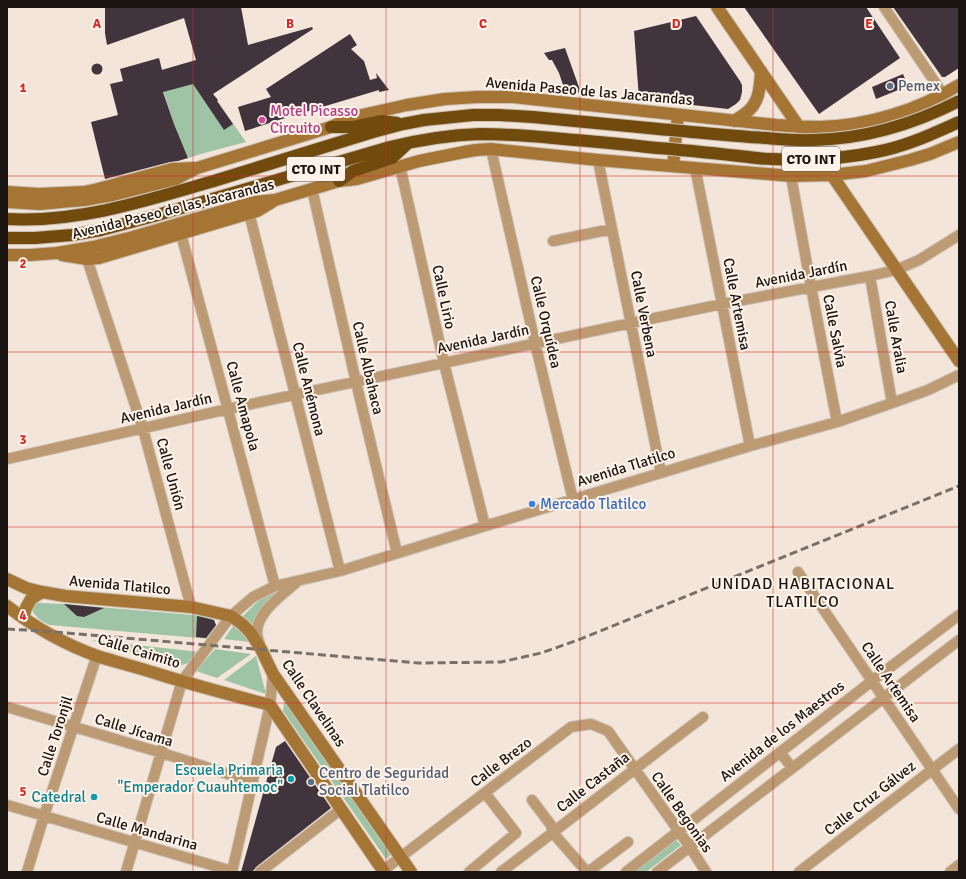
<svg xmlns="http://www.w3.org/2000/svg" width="966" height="879" viewBox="0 0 966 879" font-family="Signika,sans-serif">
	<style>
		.green { fill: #9fc4a5 }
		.building { fill: #41343d }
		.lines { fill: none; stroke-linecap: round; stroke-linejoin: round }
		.street-casing { stroke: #ccc0b5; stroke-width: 12 }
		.secondary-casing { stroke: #ccc0b5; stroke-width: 14 }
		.highway-casing { stroke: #ccc0b5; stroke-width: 14 }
		.street { stroke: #bc9b74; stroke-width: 10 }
		.secondary { stroke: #a57535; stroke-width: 12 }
		.highway { stroke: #714a0e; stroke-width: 12 }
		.rail { stroke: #797069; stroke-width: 3; stroke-dasharray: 8 4; stroke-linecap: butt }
		.highway-bridge-casing { stroke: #ccc0b5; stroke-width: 14; stroke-linecap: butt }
		.highway-bridge { stroke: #714a0e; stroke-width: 12 }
		.grid { fill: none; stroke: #d62828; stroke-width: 1; stroke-opacity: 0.55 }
		.service-dot { fill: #5c6f8a; stroke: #fff2e9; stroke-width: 1.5 }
		.hotel-dot { fill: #d1479c; stroke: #fff2e9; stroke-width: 1.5 }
		.shop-dot { fill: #3f7fe0; stroke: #fff2e9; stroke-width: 1.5 }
		.culture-dot { fill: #0f9aa8; stroke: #fff2e9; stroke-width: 1.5 }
		.labels { text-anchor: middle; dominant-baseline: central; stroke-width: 4; stroke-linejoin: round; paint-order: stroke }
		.shield { fill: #fff2e9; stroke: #5f5752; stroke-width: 1 }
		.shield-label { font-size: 14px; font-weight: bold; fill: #1a1511 }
		.service-label { font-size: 15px; fill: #4e5e75; stroke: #fff2e9; text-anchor: start }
		.street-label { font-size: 15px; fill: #1a1511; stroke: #fff2e9 }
		.hotel-label { font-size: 15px; fill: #b23c85; stroke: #fff2e9; text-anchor: start }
		.shop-label { font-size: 15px; fill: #366cbe; stroke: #fff2e9; text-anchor: start }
		.culture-label { font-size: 15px; fill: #0d838f; stroke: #fff2e9; text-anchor: end }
		.neighbourhood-label { font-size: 16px; letter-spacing: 1px; fill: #1a1511; stroke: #fff2e9 }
		.grid-label { font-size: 13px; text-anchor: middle; font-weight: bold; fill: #d62828; stroke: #fff2e9; stroke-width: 4; stroke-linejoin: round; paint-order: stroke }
	</style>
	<rect width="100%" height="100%" fill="#f3e5d9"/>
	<!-- green -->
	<path class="green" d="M 190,62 L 246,142 L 208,152 L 188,158 L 174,124 L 157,71 Z
		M 278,591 L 261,609 L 251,627 L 241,618 L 258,601 Z
		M 35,603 L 40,603 L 64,604 L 204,616 L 214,620 L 217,629 L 210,639 L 50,625 C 42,622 36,618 32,610 Z
		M 234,625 L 244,633 L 250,642 L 224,639 Z
		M 91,640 L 200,652 L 192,662 L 179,666 Z
		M 215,649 L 251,654 L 217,678 L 196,671 Z
		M 256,656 L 266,694 L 224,680 Z
		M 285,696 L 392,854 L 386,859 L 283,711 Z
		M 676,840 L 681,845 L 646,872 L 634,872 Z"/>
	<!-- building -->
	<path class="building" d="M 105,7 L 241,7 L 248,45 L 312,27 L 313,29 L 213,94 L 218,100 L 217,101 L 233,124 L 224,130 L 193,84 L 163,92 L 174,124 L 188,158 L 178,161 L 170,162 L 105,179 L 91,122 L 118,115 L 110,84 L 123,81 L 120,69 L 159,58 L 162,70 L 196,60 L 184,18 L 107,45 L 105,33 Z
		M 744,7 L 866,7 L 900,58 L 819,114 Z
		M 893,7 L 959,7 L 959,68 L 945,77 L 942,77 Z
		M 696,16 L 740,81 L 742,85 L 742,92 L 740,100 L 736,104 L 728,109 L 639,99 L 634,31 Z
		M 350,34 L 357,45 L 351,49 L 364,61 L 370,80 L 377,78 L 376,73 L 389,90 L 379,92 L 379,90 L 282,119 L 245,131 L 238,107 L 271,97 L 266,89 Z
		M 565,48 L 581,93 L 565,91 L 559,73 L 552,60 L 549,60 L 544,53 Z
		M91.5 69a5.5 5.5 0 1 1 11 0a5.5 5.5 0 1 1-11 0Z
		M 903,74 L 908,86 L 876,99 L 872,87 Z
		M 64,604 L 104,608 L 84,617 L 77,616 Z
		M 197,616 L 214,620 L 216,625 L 206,638 L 196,637 Z
		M 285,741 L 331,808 L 256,867 L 254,870 L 251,872 L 241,872 L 276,747 Z"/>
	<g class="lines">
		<!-- street casing -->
		<g class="street-casing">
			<path id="street" d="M 884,7 L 943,94
				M 491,149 L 535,343 L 573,500
				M 598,160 L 661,473
				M 400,166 L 444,363 L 485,526
				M 695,167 L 750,446
				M 791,176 L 811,287 L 837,422
				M 312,189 L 356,382 L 397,553
				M 249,213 L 340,571
				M 181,234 L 275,586
				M 553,241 L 612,229
				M 87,259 L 143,429 L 191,607
				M 870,276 L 892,403
				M 7,459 L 228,409 L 631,323 L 722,304 L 870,276 L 896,270 L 919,260 L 959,235
				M 798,572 L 959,809
				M 260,645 C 259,641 257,637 257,633 C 256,613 283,594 296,583
				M 7,707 L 162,753 L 253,782
				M 780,752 L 792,768
				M 532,800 L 551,825 L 553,833 L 587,872
				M 7,805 L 232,871
				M 27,872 L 44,816 L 97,655
				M 126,872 L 182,681 L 209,645 L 231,616 L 253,597 L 275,586 L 340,571 L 485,526 L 750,446 L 837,422 L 892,403 L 928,390 L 959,375
				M 232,872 L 270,705 L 273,674
				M 260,872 L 341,809
				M 381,872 L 571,727 L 591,724 L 608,731 L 690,847 L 706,872
				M 469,872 L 516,833 L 485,793
				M 501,872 C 569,821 635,768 703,717
				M 588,872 L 628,842
				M 626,872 L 872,681 L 959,615
				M 657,872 L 959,640
				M 799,872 L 959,749
				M 950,872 L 959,865"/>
		</g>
		<!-- secondary casing -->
		<g class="secondary-casing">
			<path id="secondary" d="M 717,7 L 959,361
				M 734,121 C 738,118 743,116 747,112 C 760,102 760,85 761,71
				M 673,166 L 678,115
				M 7,192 L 39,194 L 84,192 L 98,189 L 172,169 L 194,168
				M 7,202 L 40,204 L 61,202 L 84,200 L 113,195 L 176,179 L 197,168 L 331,127 L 353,117 L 407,105 L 445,99 L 478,97 L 513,97 L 776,125 C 790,126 805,127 819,127 C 868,126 918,110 959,85
				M 7,255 L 30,255 L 57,253 L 93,247 L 133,237 L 254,202 L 275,200 L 339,181 L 357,179 L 419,161 L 464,152 L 476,150 L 491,149 L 598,160 L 791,176 L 832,175 L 866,171 L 910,160 L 930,154 L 959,142
				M 62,255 L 87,259 L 99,258 L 257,211 L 272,202
				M 7,579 L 26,588 L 42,592 L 65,596 L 191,607 L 231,616 L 242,624 L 250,632 L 261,649 L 273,674 L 411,872
				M 7,606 C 34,627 64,644 97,656 C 116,662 136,667 155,673 C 193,685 231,695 270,705 L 384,872
				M 23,618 L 26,608 L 31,599 L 42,592"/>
		</g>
		<!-- highway casing -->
		<g class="highway-casing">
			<path id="highway" d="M 331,127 L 353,127 L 382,121 L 397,123
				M 339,181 L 353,171 L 392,158 L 407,144
				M 7,219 C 79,223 149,200 217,180 C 269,164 321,148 373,132 L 403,124 L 424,120 L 473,115 L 499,115 L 533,117 L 659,129
				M 7,238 L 35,238 L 72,235 L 101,230 L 154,216 L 390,147 C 419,140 450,135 480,134 C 504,134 529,136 553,138 C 588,141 622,144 657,148"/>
		</g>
		<!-- street -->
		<use href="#street" class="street"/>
		<!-- secondary -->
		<use href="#secondary" class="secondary"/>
		<!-- highway -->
		<use href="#highway" class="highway"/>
		<!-- rail -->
		<path class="rail" d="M 7,629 L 43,631 L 418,663 L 501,662 L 541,653 L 578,640 L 959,486"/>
		<!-- highway-bridge casing -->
		<g class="highway-bridge-casing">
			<path id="highway-bridge" d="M 659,129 C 689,132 719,134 750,137 C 771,138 792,141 813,140 C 864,139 914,124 959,101
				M 657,148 C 684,150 712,153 739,156 C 750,157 761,159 772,159 C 807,161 842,159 876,152 C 905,147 932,134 959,122"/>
		</g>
		<!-- highway-bridge -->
		<use href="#highway-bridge" class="highway-bridge"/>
	</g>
	<!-- grid -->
	<path class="grid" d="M 193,7 L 193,872M 386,7 L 386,872M 580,7 L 580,872M 773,7 L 773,872M 7,176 L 959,176M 7,352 L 959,352M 7,527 L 959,527M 7,703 L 959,703"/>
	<!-- markers -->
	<g class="service-dot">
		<circle cx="890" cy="86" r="4"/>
		<circle cx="311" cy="782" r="4"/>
	</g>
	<circle class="hotel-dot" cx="262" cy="120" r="4"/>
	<circle class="shop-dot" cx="532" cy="504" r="4"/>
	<g class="culture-dot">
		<circle cx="291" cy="779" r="4"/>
		<circle cx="94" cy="797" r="4"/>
	</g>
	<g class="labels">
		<!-- shield labels -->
		<g class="shield">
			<rect x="782" y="147" width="58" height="24" rx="3"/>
			<rect x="287" y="157" width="58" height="24" rx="3"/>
		</g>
		<g class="shield-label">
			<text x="811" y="159">CTO INT</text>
			<text x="316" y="169">CTO INT</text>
		</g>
		<!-- service labels -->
		<g class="service-label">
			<text x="898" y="86">Pemex</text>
			<text x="319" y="773">Centro de Seguridad<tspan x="319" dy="17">Social Tlatilco</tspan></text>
		</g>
		<!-- street labels -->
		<g class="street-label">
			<text transform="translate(589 91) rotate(5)">Avenida Paseo de las Jacarandas</text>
			<text transform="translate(173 209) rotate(-14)">Avenida Paseo de las Jacarandas</text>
			<text transform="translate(801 274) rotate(-11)">Avenida Jardín</text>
			<text transform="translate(444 297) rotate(78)">Calle Lirio</text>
			<text transform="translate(737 304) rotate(79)">Calle Artemisa</text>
			<text transform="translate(644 314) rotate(79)">Calle Verbena</text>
			<text transform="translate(546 322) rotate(77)">Calle Orquídea</text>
			<text transform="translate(835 331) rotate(79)">Calle Salvia</text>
			<text transform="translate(896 337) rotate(80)">Calle Aralia</text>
			<text transform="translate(483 339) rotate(-12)">Avenida Jardín</text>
			<text transform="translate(368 368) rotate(77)">Calle Albahaca</text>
			<text transform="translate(309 389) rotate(76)">Calle Anémona</text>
			<text transform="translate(243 406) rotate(75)">Calle Amapola</text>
			<text transform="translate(166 408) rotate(-13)">Avenida Jardín</text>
			<text transform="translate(626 467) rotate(-17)">Avenida Tlatilco</text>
			<text transform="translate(171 474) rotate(75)">Calle Unión</text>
			<text transform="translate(120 585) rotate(5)">Avenida Tlatilco</text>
			<text transform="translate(139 651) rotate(17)">Calle Caimito</text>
			<text transform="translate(891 682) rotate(56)">Calle Artemisa</text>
			<text transform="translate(314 703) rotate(56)">Calle Clavelinas</text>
			<text transform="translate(134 730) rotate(17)">Calle Jícama</text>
			<text transform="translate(782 731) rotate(-38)">Avenida de los Maestros</text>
			<text transform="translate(55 736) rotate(-72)">Calle Toronjil</text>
			<text transform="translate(501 762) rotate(-37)">Calle Brezo</text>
			<text transform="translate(593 782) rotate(-38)">Calle Castaña</text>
			<text transform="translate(870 798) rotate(-38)">Calle Cruz Gálvez</text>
			<text transform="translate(682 812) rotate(55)">Calle Begonias</text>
			<text transform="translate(147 831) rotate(16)">Calle Mandarina</text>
		</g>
		<!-- hotel labels -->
		<g class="hotel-label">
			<text x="270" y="111">Motel Picasso<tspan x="270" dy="17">Circuito</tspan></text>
		</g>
		<!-- shop labels -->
		<g class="shop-label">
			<text x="540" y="504">Mercado Tlatilco</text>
		</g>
		<!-- culture labels -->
		<g class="culture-label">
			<text x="283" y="770">Escuela Primaria<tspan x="283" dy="17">"Emperador Cuauhtemoc"</tspan></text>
			<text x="86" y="797">Catedral</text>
		</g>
		<!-- neighbourhood labels -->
		<g class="neighbourhood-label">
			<text x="803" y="584">UNIDAD HABITACIONAL<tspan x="803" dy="18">TLATILCO</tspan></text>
		</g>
	</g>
	<g class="grid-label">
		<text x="97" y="28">A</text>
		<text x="290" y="28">B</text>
		<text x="483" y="28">C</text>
		<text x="676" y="28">D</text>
		<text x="869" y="28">E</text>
		<text x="23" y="92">1</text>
		<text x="23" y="268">2</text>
		<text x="23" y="444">3</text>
		<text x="23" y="620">4</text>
		<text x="23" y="796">5</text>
	</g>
	<!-- border -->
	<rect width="966" height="879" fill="none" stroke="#1a1511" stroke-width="16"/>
</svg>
